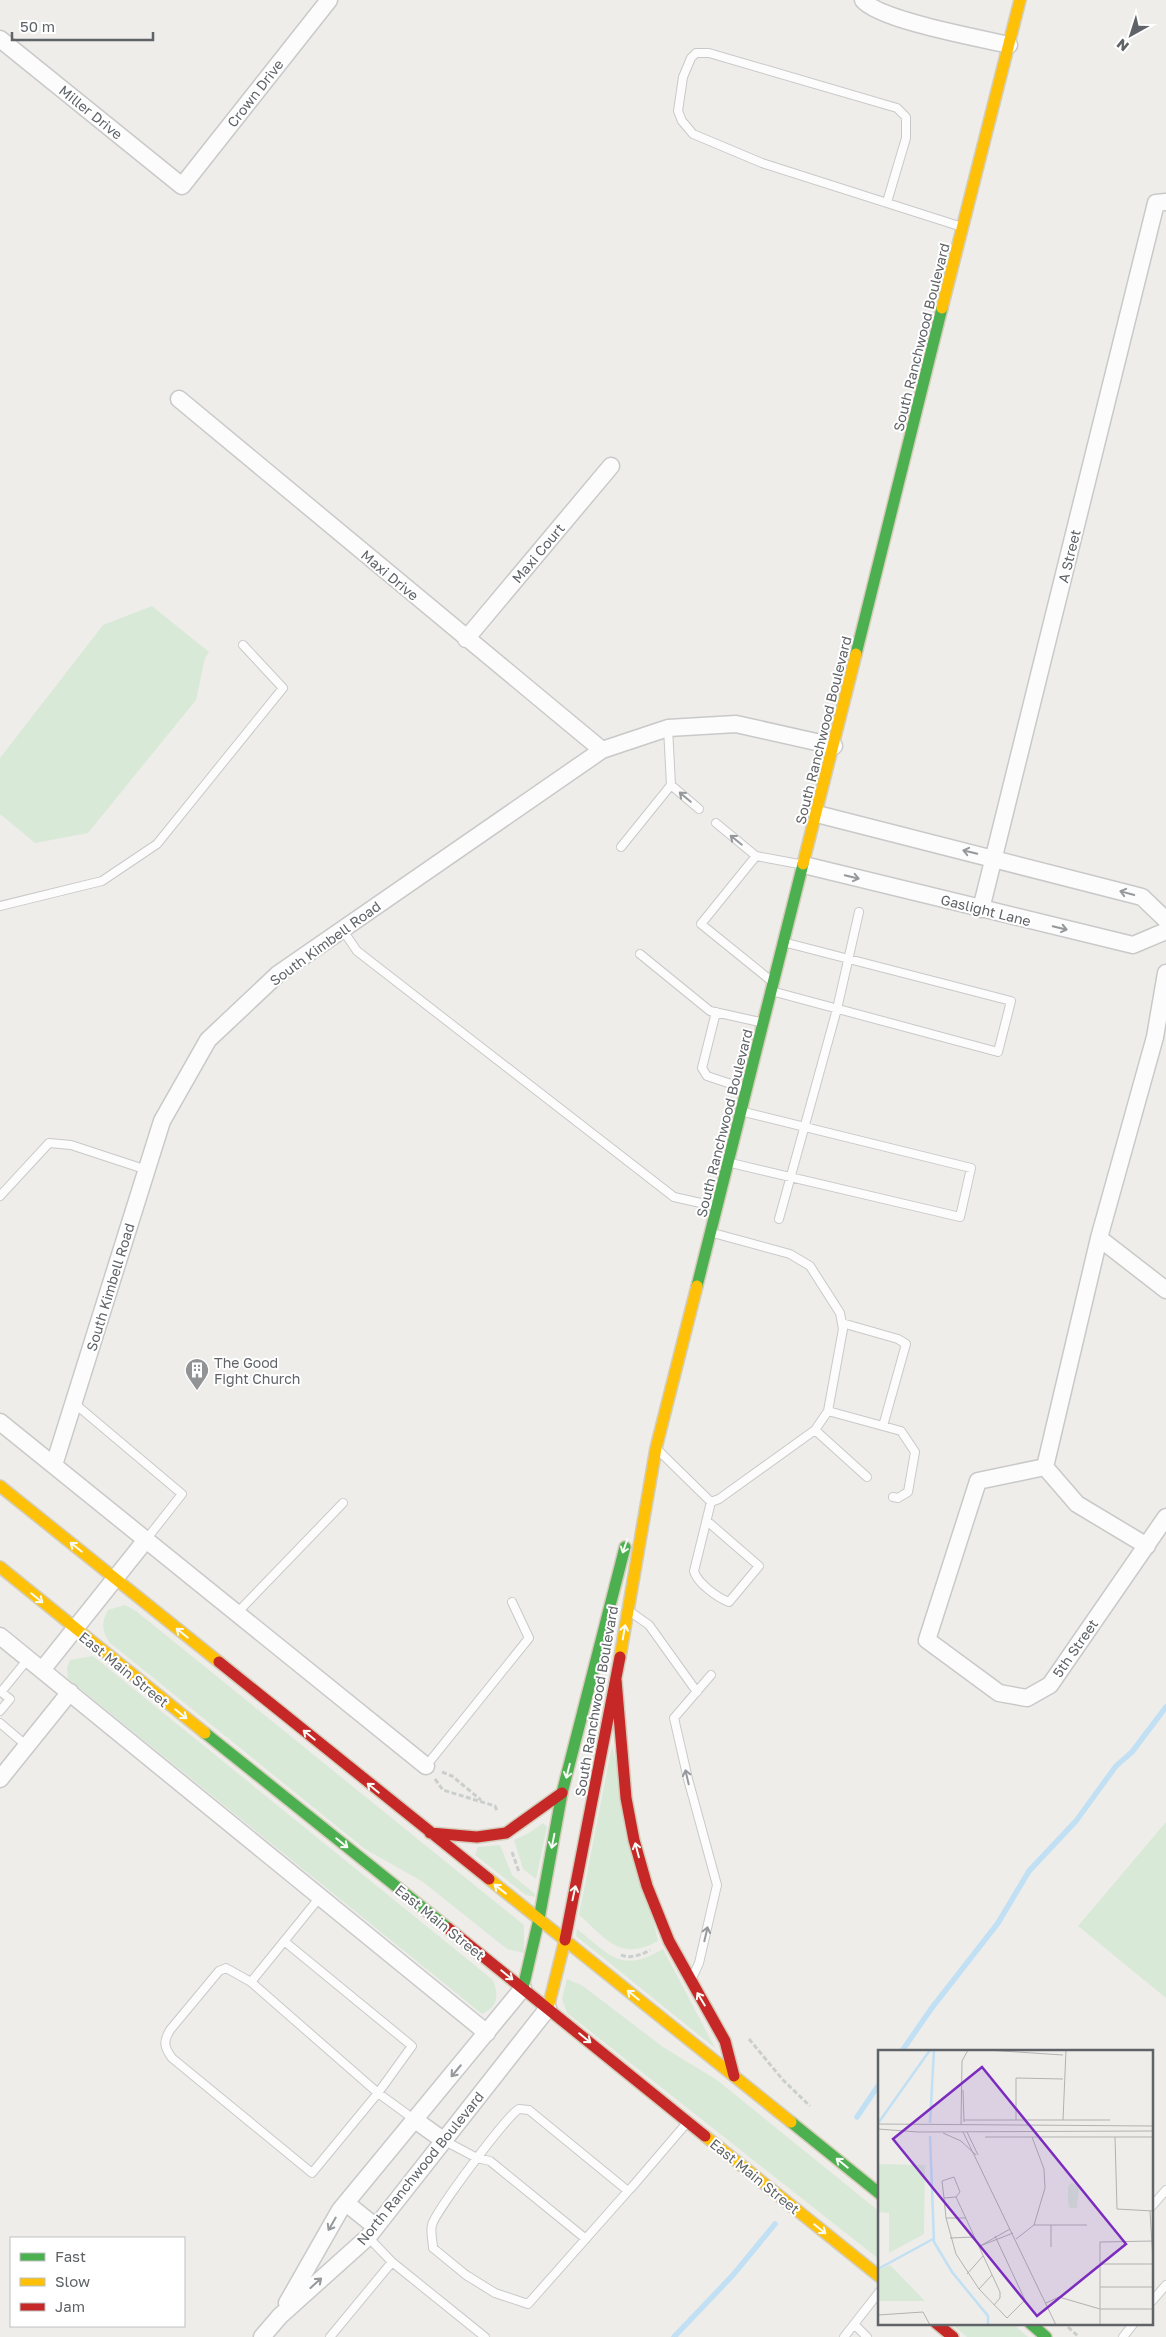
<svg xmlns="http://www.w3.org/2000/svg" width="1166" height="2337" viewBox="0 0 1166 2337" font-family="'Golos Text',sans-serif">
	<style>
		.green { fill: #d9e9d7 }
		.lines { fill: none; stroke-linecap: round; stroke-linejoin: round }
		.stream { stroke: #c2e0f4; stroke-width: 5.5 }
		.lane-casing { stroke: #c9c9c9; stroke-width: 10 }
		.street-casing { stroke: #c9c9c9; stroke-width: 19 }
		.fast-casing { stroke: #d4cdba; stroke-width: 14 }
		.slow-casing { stroke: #d4cdba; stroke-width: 14 }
		.jam-casing { stroke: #d4cdba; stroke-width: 14 }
		.path { stroke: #cacecc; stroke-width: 3; stroke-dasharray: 5 2.5; stroke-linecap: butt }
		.lane { stroke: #fcfcfc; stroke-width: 8 }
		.street { stroke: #fcfcfc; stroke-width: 16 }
		.fast { stroke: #4caf50; stroke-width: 11 }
		.slow { stroke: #ffc107; stroke-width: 11 }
		.jam { stroke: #c62828; stroke-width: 11 }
		.oneway { stroke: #96999b }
		.oneway2 { stroke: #f6fbf6 }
		.labels { text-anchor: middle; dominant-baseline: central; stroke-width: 4; stroke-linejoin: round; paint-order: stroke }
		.street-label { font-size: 14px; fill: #5f6367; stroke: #fff }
		.poi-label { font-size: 14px; fill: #5f6367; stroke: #fff; text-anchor: start }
		.inset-river { fill: none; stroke: #c2e0f4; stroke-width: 2.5 }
		.inset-road { fill: none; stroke: #b1b2b2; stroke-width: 1 }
		.view { fill: #7b2cbf; fill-opacity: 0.15; stroke: #7b2cbf; stroke-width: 2.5 }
		.inset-edge { fill: none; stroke: #5f6367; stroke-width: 2.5 }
	</style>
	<rect width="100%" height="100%" fill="#eeedea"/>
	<!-- green -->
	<path class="green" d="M 152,606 L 209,652 L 205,658 L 196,700 L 88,833 L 35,843 L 0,814 L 0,758 L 103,625 Z
		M 125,1605 L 136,1611 L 524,1925 L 524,1953 L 507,1949 L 423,1882 L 365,1849 L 109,1642 C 102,1630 101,1623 108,1610 Z
		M 93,1656 L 493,1980 C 499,1996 498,2007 482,2014 L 68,1679 L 67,1668 L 70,1660 Z
		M 612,1745 L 658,1941 C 619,1962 607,1939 579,1915 Z
		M 1166,1822 L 1166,1998 L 1078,1926 Z
		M 543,1823 L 547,1827 L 536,1879 L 523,1869 L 514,1840 L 529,1833 Z
		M 500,1845 L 512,1875 L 535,1894 L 535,1897 L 526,1895 L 475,1855 L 478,1847 Z
		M 577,1929 C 610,1955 621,1974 663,1949 L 715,2048 L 576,1936 Z
		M 567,1979 L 583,1986 L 663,2047 L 717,2080 L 880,2212 L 880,2260 L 567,2013 L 562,1999 Z
		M 950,2323 L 1012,2323 L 1028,2337 L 967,2337 Z"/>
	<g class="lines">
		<!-- stream -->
		<path class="stream" d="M 902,2051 L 931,2009 L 998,1923 L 1029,1871 L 1076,1821 L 1116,1766 L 1132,1752 L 1166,1707
			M 857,2117 L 880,2083
			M 674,2337 L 733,2275 L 775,2224"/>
		<!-- lane casing -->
		<g class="lane-casing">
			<path id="lane" d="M 887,202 L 906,138 L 906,117 L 897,108 L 709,53 L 696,53 L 691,58 L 683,77 L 678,111 L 682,121 L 693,134 L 762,163 L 959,226
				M 671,785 L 699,809
				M 716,823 L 756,856
				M 621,847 L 671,785 L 668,728
				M 0,906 L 102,881 L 157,844 L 283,688 L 243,645
				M 342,929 L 357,951 L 674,1197 L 714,1206
				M 640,954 L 710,1011 L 760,1022
				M 769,979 L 701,924 L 756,856 L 799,864
				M 775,992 L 998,1052 L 1011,1001 L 787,943
				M 716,1012 L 702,1068 L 707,1076 L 743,1088
				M 731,1163 L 960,1217 L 971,1168 L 744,1112
				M 0,1196 L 49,1143 L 71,1145 L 147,1170
				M 779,1219 L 837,1009 L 859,912
				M 842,1323 L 898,1339 L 906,1344 L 883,1426
				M 74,1403 L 182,1494 L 145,1541
				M 828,1411 L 901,1431 L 915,1452 L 908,1492 L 898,1498 L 893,1497
				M 815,1430 L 867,1477
				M 659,1451 L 711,1502 L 719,1499 L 815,1430 L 828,1411 L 843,1329 L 840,1313 L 810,1266 L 790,1254 L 713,1233
				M 707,1521 L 759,1566 L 729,1602 C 718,1598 697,1583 694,1571 L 711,1502
				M 632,1613 L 649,1625 L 697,1692
				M 236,1614 L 343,1503
				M 0,1691 L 10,1699 L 0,1711
				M 1,1692 L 28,1659
				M 0,1723 L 27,1746
				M 426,1766 L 529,1638 L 512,1602
				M 320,1897 L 251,1982 L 378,2093 L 415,2120
				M 694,1974 L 699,1963 L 717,1885 L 688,1779 L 674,1718 L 711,1675
				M 251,1982 L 226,1968 L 219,1971 L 170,2030 C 163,2042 164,2047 172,2058 L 312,2173 L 378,2093 L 412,2046 L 284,1941
				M 443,2140 L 477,2158 L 490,2161 L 586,2239
				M 628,2191 L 529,2110 L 519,2109 C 508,2114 435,2212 432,2225 C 430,2232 433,2242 433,2248 L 466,2275 L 495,2293 L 528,2304 L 628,2191 L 632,2187 L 685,2125
				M 1152,2206 L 1166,2190
				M 368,2237 L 392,2262 L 485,2337
				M 1152,2301 L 1166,2285
				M 854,2324 L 867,2337
				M 330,2337 L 392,2262
				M 844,2337 L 880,2291
				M 1123,2337 L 1134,2323"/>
		</g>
		<!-- street casing -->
		<g class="street-casing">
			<path id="street" d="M 863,0 C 879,20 979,38 1009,45
				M 0,39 L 182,186 L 329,0
				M 179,399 L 602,750
				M 466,639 L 611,466
				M 817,814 L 1142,897 L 1166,920
				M 804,865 L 1133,945 L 1166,931
				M 981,909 L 1156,203 L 1166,202
				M 1099,1238 L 1166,1290
				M 0,1422 L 426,1766
				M 54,1465 L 162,1121 L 208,1040 L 278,974 L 602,750 L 668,728 L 736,724 L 834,746
				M 1045,1467 L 1099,1238 L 1155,1037 L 1166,973
				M 1147,1546 L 1077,1504 L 1045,1467 L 978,1481 L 927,1640 L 999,1693 L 1027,1698 L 1050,1685 L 1166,1517
				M 0,1636 L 487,2033
				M 42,1670 L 145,1541
				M 0,1779 L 70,1692
				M 415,2120 L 443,2140
				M 346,2203 L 376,2227
				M 287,2303 L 340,2210 L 523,1988
				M 262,2337 L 280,2316 L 368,2237 L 548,2008"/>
		</g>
		<!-- fast casing -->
		<g class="fast-casing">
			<path id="fast" d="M 856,654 L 942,308
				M 697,1286 L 803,864
				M 205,1733 L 448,1928
				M 539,1919 L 562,1793 L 625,1547
				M 523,1988 L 539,1919
				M 791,2122 L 880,2194
				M 1030,2323 L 1046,2337"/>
		</g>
		<!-- slow casing -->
		<g class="slow-casing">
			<path id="slow" d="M 942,308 L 1020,0
				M 803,864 L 856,654
				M 0,1486 L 219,1662
				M 0,1567 L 205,1733
				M 620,1657 L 656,1448 L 697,1286
				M 489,1879 L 791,2122
				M 548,2008 L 565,1940
				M 705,2136 L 880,2277"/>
		</g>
		<!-- jam casing -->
		<g class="jam-casing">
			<path id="jam" d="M 219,1662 L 489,1879
				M 616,1680 L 626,1798 L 634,1840 L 647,1886 L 669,1941 L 725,2041 L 734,2076
				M 430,1833 L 477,1837 L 506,1833 L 562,1793
				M 448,1928 L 705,2136
				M 565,1940 L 620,1657
				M 936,2323 L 953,2337"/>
		</g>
		<!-- path -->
		<path class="path" d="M 442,1772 L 452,1776 L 481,1800
			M 435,1779 L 443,1790 L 495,1806 L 497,1811
			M 512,1852 L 519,1872
			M 621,1955 C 631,1959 641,1955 650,1950
			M 749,2039 L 783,2080 L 810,2106
			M 1068,2327 L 1079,2337"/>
		<!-- lane -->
		<use href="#lane" class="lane"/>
		<!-- street -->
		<use href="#street" class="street"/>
		<!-- fast -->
		<use href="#fast" class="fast"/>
		<!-- slow -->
		<use href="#slow" class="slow"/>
		<!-- jam -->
		<use href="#jam" class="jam"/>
	</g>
	<!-- one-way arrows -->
	<defs><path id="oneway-shaft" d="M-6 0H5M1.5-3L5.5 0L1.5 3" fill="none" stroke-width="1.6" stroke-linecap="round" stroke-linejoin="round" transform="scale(1.25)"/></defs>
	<g class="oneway">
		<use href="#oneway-shaft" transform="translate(685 797) rotate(-140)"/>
		<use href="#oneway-shaft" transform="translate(736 840) rotate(-141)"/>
		<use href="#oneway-shaft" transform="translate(970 852) rotate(-166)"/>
		<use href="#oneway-shaft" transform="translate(852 877) rotate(14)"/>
		<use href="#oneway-shaft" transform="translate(1127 893) rotate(-165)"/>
		<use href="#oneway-shaft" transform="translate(1060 928) rotate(13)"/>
		<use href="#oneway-shaft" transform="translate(687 1777) rotate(-103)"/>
		<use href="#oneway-shaft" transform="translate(706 1934) rotate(-77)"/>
		<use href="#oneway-shaft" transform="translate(456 2071) rotate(130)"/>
		<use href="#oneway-shaft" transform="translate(332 2224) rotate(120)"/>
		<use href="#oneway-shaft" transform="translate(316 2283) rotate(-42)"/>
	</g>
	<g class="oneway2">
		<use href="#oneway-shaft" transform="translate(625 1546) rotate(109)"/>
		<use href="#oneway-shaft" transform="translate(76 1547) rotate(-141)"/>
		<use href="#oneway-shaft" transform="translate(37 1598) rotate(39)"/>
		<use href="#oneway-shaft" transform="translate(624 1632) rotate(-80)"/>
		<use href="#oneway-shaft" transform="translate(182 1633) rotate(-141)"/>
		<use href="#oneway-shaft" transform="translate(181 1714) rotate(39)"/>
		<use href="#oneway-shaft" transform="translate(309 1735) rotate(-141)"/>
		<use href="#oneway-shaft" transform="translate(568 1771) rotate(104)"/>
		<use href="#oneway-shaft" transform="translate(373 1788) rotate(-141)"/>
		<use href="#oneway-shaft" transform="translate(553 1841) rotate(101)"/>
		<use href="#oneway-shaft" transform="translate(342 1843) rotate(39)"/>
		<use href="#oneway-shaft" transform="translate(637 1850) rotate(-105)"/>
		<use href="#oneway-shaft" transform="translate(500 1889) rotate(-142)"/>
		<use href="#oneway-shaft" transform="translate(574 1893) rotate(-78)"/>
		<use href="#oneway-shaft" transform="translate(507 1975) rotate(39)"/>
		<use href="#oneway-shaft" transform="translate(633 1995) rotate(-141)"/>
		<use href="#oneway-shaft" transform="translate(701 1999) rotate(-121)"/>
		<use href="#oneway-shaft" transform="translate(585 2038) rotate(39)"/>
		<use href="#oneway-shaft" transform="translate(842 2163) rotate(-141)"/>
		<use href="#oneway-shaft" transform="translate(820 2229) rotate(39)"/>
	</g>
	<!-- icons -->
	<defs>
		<g id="building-pin" transform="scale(1.25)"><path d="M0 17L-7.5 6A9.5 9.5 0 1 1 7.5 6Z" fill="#919395" stroke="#fff"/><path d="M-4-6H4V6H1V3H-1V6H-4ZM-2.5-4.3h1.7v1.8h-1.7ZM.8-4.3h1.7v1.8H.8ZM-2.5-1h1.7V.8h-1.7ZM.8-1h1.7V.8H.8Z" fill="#fff"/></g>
	</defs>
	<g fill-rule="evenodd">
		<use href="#building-pin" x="197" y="1370"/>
	</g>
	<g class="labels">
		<!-- street labels -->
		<g class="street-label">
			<text transform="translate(255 93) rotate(-52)">Crown Drive</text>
			<text transform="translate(91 112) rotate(39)">Miller Drive</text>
			<text transform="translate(921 337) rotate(-76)">South Ranchwood Boulevard</text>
			<text transform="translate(538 553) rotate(-50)">Maxi Court</text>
			<text transform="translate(1069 556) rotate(-76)">A Street</text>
			<text transform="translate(390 575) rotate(40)">Maxi Drive</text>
			<text transform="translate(823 730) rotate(-76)">South Ranchwood Boulevard</text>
			<text transform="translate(986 910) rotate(14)">Gaslight Lane</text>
			<text transform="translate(325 943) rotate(-36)">South Kimbell Road</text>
			<text transform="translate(724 1123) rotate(-76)">South Ranchwood Boulevard</text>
			<text transform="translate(110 1287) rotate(-73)">South Kimbell Road</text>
			<text transform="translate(1075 1648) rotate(-55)">5th Street</text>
			<text transform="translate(124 1669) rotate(39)">East Main Street</text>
			<text transform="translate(596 1701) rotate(-80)">South Ranchwood Boulevard</text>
			<text transform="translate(440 1922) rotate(39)">East Main Street</text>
			<text transform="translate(420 2168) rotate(-51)">North Ranchwood Boulevard</text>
			<text transform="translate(755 2176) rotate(39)">East Main Street</text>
		</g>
		<!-- poi labels -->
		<g class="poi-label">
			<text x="214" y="1362">The Good<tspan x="214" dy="16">Fight Church</tspan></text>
		</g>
	</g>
	<!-- overview -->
	<g transform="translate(878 2050)">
		<rect width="275" height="275" fill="#eeedea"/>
		<path d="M 0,114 L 47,115 L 46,184 L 11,203 L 11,163 L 0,162 ZM 193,133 L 201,136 L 199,158 L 192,158 L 190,153 L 190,137 ZM 12,215 L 16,219 L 47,251 L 0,251 L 0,220 Z" fill="#d9e9d7"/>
		<path class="inset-river" d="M 1,72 L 52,0M 52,73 L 56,0M 52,86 L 56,192 L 74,222 L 110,266 L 110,275M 0,219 L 55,189"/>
		<path class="inset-road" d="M 109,0 L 185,5M 85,40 L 86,72M 86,70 L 232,70M 138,70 L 138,28 L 185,29M 185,70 L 188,0M 0,74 L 275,76M 83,75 L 84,11 L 90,0M 0,79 L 40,82 L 275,81M 85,82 L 178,275M 89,82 L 100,105M 65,83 L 83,91 L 98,105M 107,87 L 275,87M 237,87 L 239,159 L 275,161M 78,147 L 122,242 L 122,248 L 116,255M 66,148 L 78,147 L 82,142 L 76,127 L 64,131 L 66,148 L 68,168 L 78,204 L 101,239 L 129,268 L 147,250 L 117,186M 272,161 L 275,211M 68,168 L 88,168M 156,175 L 209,175M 132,179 L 102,196 L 135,183M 72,188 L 96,187M 138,189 L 156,175 L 167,138 L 166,119 L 154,87M 173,197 L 173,175M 223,214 L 275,214M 89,224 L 105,206M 222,237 L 275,237M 101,239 L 114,225M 168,253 L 181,247 L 222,259 L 275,259M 0,265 L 45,262 L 52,275M 222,275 L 222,192 L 275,191"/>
		<path class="view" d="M 104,17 L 248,194 L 159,266 L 15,89 Z"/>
		<rect width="275" height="275" class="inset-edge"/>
	</g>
	<!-- legend -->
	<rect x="10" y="2237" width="175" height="90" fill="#ffffff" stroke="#bfc1c2"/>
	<rect x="20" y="2253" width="25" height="8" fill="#4caf50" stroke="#bfc1c2"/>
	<text x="55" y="2262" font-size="15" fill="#5f6367">Fast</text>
	<rect x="20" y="2278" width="25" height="8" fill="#ffc107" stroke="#bfc1c2"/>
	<text x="55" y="2287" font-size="15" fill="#5f6367">Slow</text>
	<rect x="20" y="2303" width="25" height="8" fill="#c62828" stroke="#bfc1c2"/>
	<text x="55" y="2312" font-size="15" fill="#5f6367">Jam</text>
	<!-- north arrow -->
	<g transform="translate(1131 35) rotate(219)" stroke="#ffffff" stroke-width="4" paint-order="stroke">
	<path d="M0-4L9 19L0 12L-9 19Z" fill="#5f6367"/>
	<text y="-8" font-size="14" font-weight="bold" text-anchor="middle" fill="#5f6367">N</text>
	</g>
	<!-- scale -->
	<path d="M12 32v8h141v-8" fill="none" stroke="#5f6367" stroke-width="2.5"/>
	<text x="20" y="32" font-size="15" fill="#5f6367" stroke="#ffffff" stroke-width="4" paint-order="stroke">50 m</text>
</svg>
